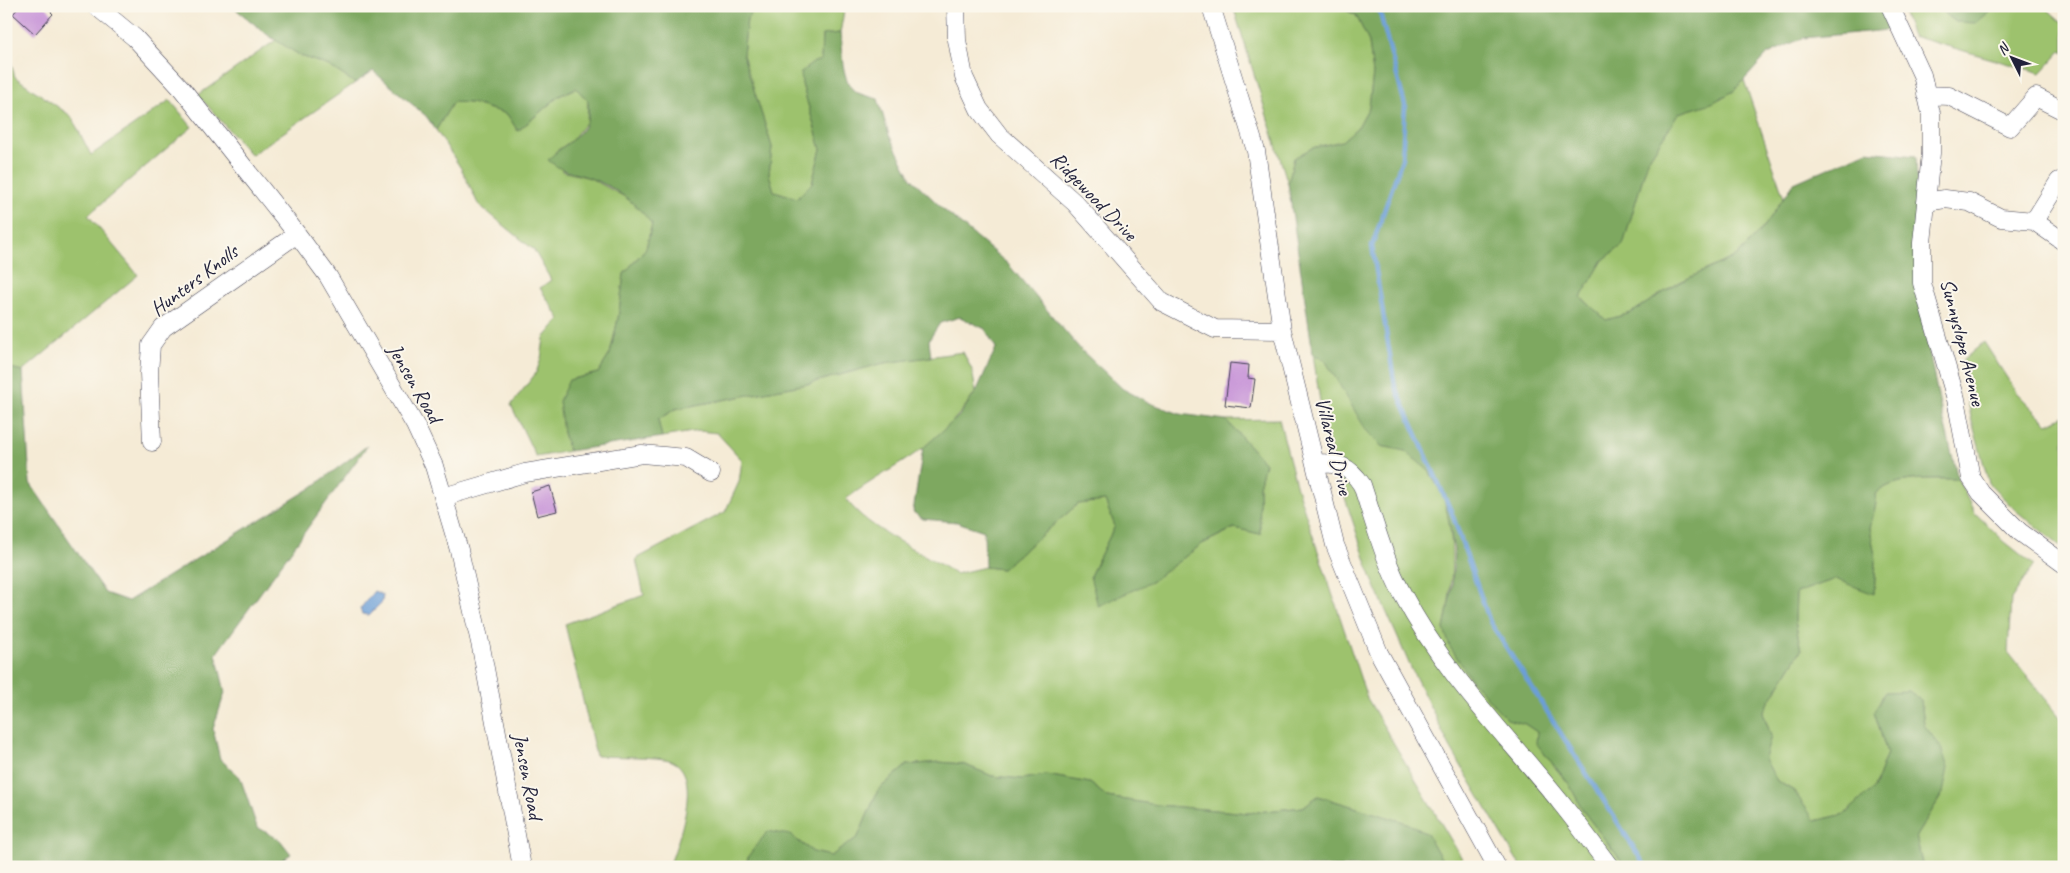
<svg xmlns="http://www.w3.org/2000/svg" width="2070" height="873" viewBox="0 0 2070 873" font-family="Caveat,sans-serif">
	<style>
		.green { fill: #9dc26d; stroke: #607254 }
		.forest { fill: #7ea860; stroke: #50654e }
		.water { fill: #6c9fd7; stroke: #476089 }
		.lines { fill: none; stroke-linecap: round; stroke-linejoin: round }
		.stream { stroke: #6c9fd7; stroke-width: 4.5 }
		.building { fill: #c895d8 }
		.minor-casing { stroke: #424052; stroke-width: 19 }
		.minor { stroke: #fff; stroke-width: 18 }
		.labels { text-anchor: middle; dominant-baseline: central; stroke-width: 4; stroke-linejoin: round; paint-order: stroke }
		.street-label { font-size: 21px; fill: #22223b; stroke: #fbf7ec }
	</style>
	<rect width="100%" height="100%" fill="#fbf7ec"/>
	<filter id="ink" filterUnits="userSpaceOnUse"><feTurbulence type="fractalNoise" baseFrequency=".02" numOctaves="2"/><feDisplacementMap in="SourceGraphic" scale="10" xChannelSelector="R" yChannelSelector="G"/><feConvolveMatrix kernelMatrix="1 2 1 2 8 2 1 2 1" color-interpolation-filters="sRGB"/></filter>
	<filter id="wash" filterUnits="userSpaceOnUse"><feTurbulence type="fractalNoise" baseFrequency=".0096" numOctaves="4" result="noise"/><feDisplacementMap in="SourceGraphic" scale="20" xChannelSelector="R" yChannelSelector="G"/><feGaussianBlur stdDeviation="1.12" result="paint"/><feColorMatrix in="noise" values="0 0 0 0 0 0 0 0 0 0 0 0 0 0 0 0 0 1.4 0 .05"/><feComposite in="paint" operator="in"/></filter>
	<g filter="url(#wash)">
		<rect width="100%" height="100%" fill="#f5ebd6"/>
		<!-- green -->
		<path class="green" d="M 756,6 L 845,6 L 840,33 L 822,35 L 821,60 L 802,84 L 821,149 L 812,183 L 797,198 L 774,191 L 769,174 L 772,147 L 743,55 L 747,19 Z
			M 1233,6 L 1337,6 L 1356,15 L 1369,42 L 1373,74 L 1369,107 L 1358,127 L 1342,141 L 1312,148 L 1294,158 L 1288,184 Z
			M 1901,6 L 1935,6 L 1956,22 L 1988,13 L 1988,6 L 2044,6 L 2064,24 L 2064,53 L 2061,51 L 2041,73 L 1912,36 Z
			M 276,40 L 301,56 L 329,66 L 355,83 L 251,155 L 198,95 Z
			M 6,47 L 15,77 L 71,116 L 91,155 L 170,100 L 192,127 L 88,215 L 138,275 L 23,371 L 6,367 Z
			M 1744,80 L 1784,198 L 1766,224 L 1737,256 L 1680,282 L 1631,313 L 1606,320 L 1581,297 L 1603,260 L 1623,245 L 1648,160 L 1679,113 C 1704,105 1727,100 1744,80 Z
			M 577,88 L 588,101 L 587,121 L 571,141 L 555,152 L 562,171 L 590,178 L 636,203 L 652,223 L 646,248 L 624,274 L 618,319 L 610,354 L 598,373 L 569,380 L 563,433 L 569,451 L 536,457 L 511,405 L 536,373 L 541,359 L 544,338 L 560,319 L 540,288 L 551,280 L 534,250 L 478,204 L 462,170 L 436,130 L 453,102 L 471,103 L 507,114 L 518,131 L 559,96 Z
			M 1984,342 L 2016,392 L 2048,424 L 2064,416 L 2064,549 L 2015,510 L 1989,483 L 1971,418 L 1962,361 Z
			M 963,352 L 972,370 L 976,392 C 961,413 945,432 923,448 C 899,466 871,480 846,499 C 870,532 921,550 955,574 L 985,567 L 1002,569 L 1078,504 L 1105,501 L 1115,526 L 1090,576 L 1151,582 L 1202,544 L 1235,528 L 1260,534 L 1259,486 L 1265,463 L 1226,420 L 1279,419 L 1297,488 L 1367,698 L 1467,867 L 1446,867 L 1427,834 L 1407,823 L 1318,796 L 1303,807 L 1248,813 L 1158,805 L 1107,797 L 1090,783 L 1046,775 L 1022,779 L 992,776 L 963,764 L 939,762 L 907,765 L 878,790 L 858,837 L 831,856 L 813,852 L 790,835 L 749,855 L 745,867 L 669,867 C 677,844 706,771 669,760 C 653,756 614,757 596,756 L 565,624 L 644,595 L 636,559 L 725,512 L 739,482 L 742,460 L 717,433 L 699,431 L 662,437 L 658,420 L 675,409 L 807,384 L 884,363 Z
			M 1313,354 L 1325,359 L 1381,446 C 1389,448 1400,448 1407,452 C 1463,482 1455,578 1444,629 L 1492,699 L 1507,718 L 1525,724 L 1537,732 L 1553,765 L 1569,784 L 1584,812 L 1626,867 L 1521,867 L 1450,747 L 1411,668 L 1372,579 L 1343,492 L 1323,422 Z
			M 1958,479 L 1974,512 L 2005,542 L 2034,565 L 2011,599 L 2008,652 L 2064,722 L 2064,867 L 1923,867 L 1916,836 L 1943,793 L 1940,747 L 1924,725 L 1921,700 L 1874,712 L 1887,753 L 1874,788 L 1845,814 L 1814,821 L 1794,791 L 1777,781 L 1764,759 L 1771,736 L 1763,712 L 1801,650 L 1795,621 L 1796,593 L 1835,579 L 1874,593 L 1876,562 L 1870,528 L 1876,503 L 1875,494 C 1896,476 1931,479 1958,479 Z"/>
		<!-- forest -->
		<path class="forest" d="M 232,6 L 756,6 L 747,19 L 743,55 L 772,147 L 769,174 L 774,191 L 797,198 L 812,183 L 821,149 L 802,84 L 801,72 L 814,62 L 821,60 L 822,35 L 840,33 C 842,48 841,83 856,92 C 862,95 871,97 878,99 L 889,135 L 911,178 L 944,210 L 1008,264 L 1081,350 L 1123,389 L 1150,403 L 1180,414 L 1226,420 L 1265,463 L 1259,486 L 1260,534 L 1234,528 L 1202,544 L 1151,582 L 1098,606 L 1090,576 L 1115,526 L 1105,501 L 1078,504 L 1002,569 L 985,567 L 984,531 L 957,522 L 923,519 L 913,512 L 923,448 L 959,416 L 976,392 L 996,348 L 985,329 L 960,317 L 940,323 L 929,340 L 931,357 L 884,363 L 807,384 L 675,409 L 658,420 L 662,437 L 569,451 L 563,433 L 559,401 L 569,380 L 598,373 L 610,354 L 618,319 L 624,274 L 646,248 L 652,224 C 636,203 615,187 590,178 C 571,171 565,174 548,160 C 559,147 581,138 587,121 C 589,116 588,107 588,101 L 576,88 L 559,96 L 518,131 L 507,114 L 471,103 L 453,102 L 436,130 L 426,116 L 373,71 L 355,83 L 329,66 L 301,56 L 269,36 Z
			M 1337,6 L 1881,6 L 1888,30 L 1803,38 L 1768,54 L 1734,91 L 1712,103 L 1679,113 L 1648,160 L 1623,245 L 1603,260 L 1581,297 L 1606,320 L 1631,313 L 1680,282 L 1737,256 L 1766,224 L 1794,183 L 1867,151 L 1916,156 L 1922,315 L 1939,401 L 1958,479 C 1931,479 1896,476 1875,494 L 1876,503 L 1870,528 L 1876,562 L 1874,594 L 1835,579 L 1796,593 L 1795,621 L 1801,650 L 1763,712 L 1771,736 L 1765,759 L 1777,781 L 1794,791 L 1815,821 L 1845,814 L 1874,788 L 1887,753 L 1874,712 L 1885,692 L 1909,691 L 1921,700 L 1924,725 L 1941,747 L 1948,768 L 1943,793 L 1916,836 L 1923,867 L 1626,867 L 1584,812 L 1569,784 L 1536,743 L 1537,732 L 1525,724 L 1507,719 L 1473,682 L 1450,647 L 1444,629 L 1452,587 L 1454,551 L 1445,500 L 1429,471 L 1405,451 L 1381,446 L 1366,430 L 1325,360 L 1313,354 L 1288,184 L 1294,158 L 1312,148 L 1342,141 L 1358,127 L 1369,107 L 1373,74 L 1369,42 L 1356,15 Z
			M 1935,6 L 1988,6 L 1988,13 L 1976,23 L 1956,22 Z
			M 6,367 L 23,371 L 30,483 L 105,593 L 128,601 L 311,488 L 368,445 L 216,654 L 225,692 L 213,729 L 220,759 L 240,777 L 257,827 L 280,840 L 291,854 L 271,867 L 6,867 Z
			M 939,762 L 963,764 L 992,776 L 1022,779 L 1046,775 L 1090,783 L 1107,797 L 1158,805 L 1248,813 L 1303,807 L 1318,796 L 1407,823 L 1427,834 L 1446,867 L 745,867 L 749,855 L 768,831 L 790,835 L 813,852 L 831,856 L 858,837 L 878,790 L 907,765 Z"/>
		<!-- water -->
		<path class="water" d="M 374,591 L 383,595 L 382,602 L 369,615 L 362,614 L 360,609 Z"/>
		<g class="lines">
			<!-- stream -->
			<path class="stream" d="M 1378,6 L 1405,105 L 1402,159 L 1372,246 L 1395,386 L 1451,511 L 1490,622 L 1646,867"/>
		</g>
		<g id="blocks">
			<!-- building -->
			<path class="building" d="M 20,6 L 45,6 L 53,14 L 35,34 L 13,14 Z
				M 1230,363 L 1249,365 L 1248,378 L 1255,379 L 1251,408 L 1225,405 Z
				M 550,486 L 557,511 L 537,516 L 531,492 Z"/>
		</g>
	</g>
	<g filter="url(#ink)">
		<use href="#blocks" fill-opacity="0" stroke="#424052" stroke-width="1"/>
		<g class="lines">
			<!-- minor casing -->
			<g class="minor-casing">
				<path id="minor" d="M 96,6 L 135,38 L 182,89 L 297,234 L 328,276 L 415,425 L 434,466 L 459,550 L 481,647 L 522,867
					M 956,6 L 957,40 L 964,77 L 979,109 L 999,135 L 1075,203 L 1162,302 L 1215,329 L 1282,330
					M 1211,6 L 1256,151 L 1282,330 L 1335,545 L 1379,653 L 1497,867
					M 1890,6 L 1922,75 L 1931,113 L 1931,153 L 1922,243 L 1922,283 L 1956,399 L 1971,478 L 1981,493 L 2020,532 L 2064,564
					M 1926,95 L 1949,96 L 2010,127 L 2036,97 L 2064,111
					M 1926,202 L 1945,199 L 1969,202 L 2001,218 L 2034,221 L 2059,181
					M 2034,221 L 2064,242
					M 152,442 L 149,373 L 151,345 L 163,328 L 297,234
					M 1315,463 C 1338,463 1349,465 1362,485 C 1374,521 1384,560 1403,595 C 1444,673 1506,735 1561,803 C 1578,824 1594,846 1610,867
					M 443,497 L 525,473 L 642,454 L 686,458 L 711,473"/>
			</g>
			<!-- minor -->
			<use href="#minor" class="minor"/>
		</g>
	</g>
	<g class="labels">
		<!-- street labels -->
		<g class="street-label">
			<text transform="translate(1094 196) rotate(46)">Ridgewood Drive</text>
			<text transform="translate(194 280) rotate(-37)">Hunters Knolls</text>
			<text transform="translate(1963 342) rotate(76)">Sunnyslope Avenue</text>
			<text transform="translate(415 383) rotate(60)">Jensen Road</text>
			<text transform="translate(1334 446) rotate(76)">Villareal Drive</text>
			<text transform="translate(528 776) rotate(79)">Jensen Road</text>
		</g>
	</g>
	<!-- margin -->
	<rect width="2070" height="873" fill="none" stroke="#fbf7ec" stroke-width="25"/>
	<!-- north arrow -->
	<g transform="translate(2012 58) rotate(312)" stroke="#fbf7ec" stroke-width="4" paint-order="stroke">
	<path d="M0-4L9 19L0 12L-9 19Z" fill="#22223b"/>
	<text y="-8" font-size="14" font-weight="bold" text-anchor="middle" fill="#22223b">N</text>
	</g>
</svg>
